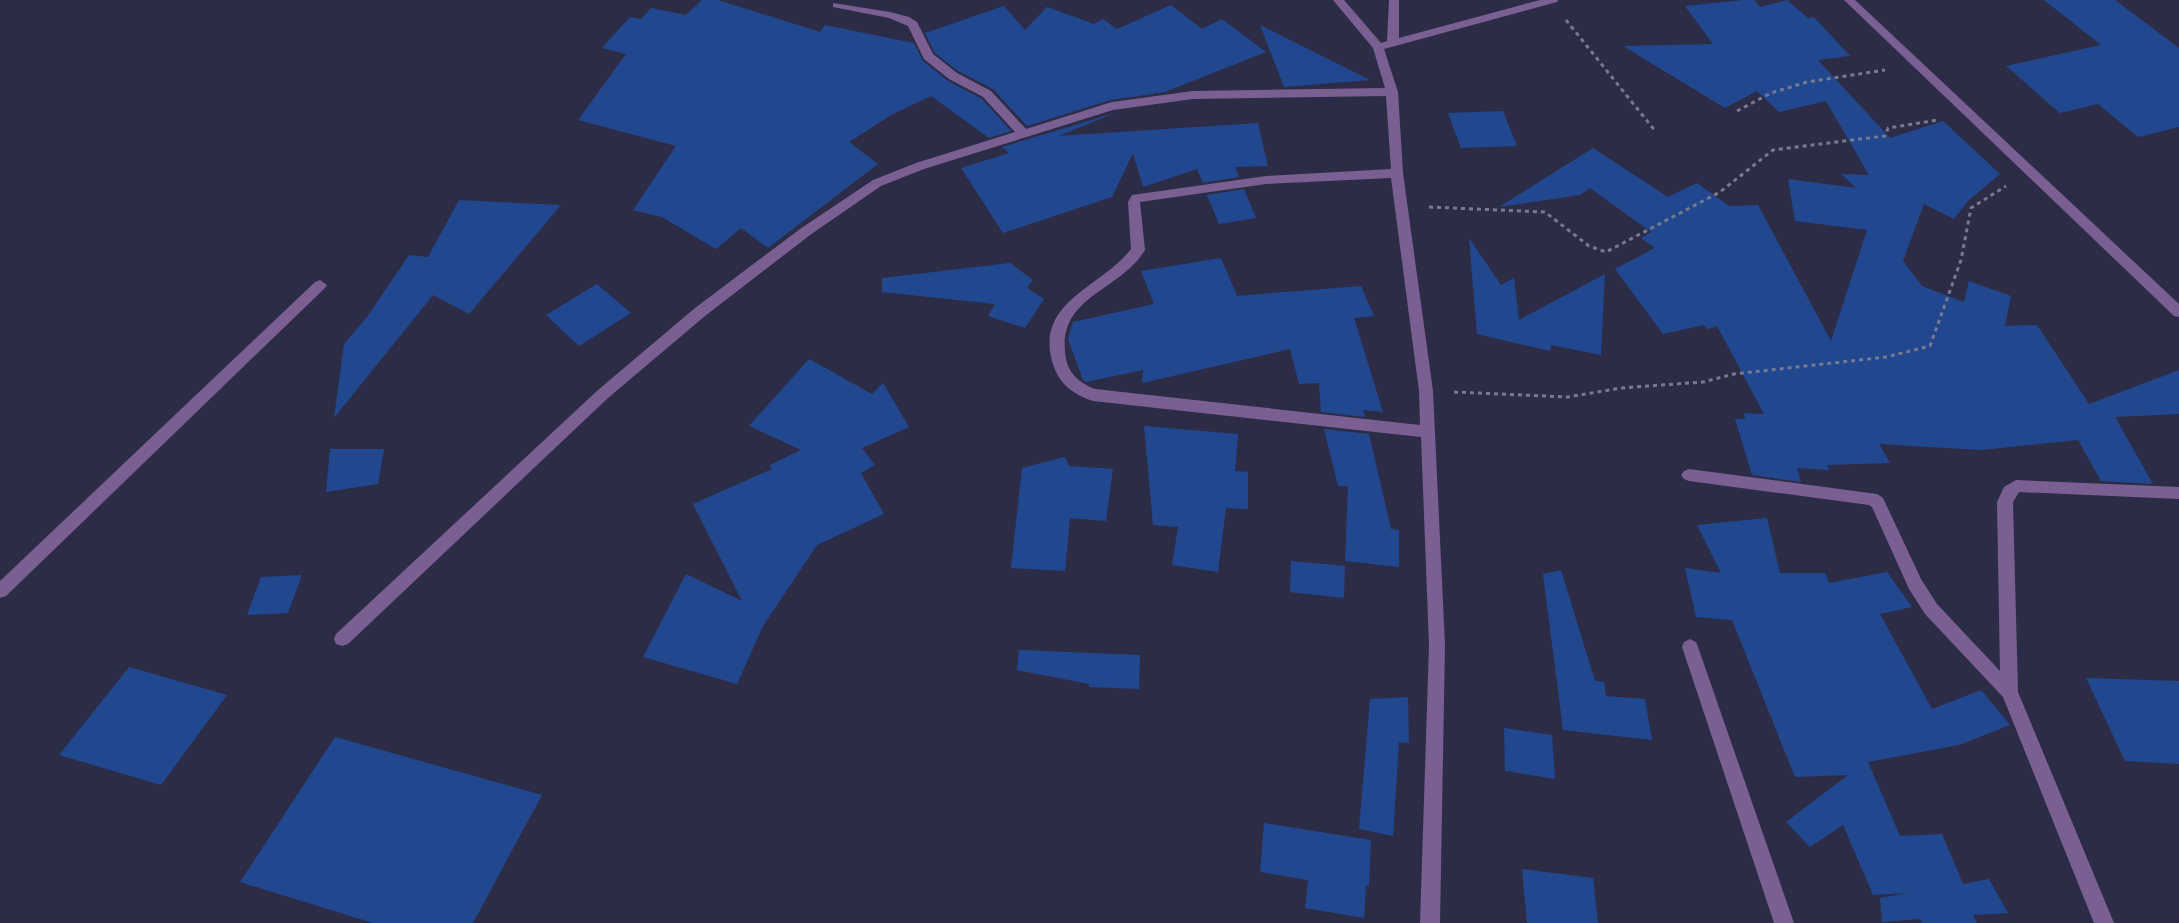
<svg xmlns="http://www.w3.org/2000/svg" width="2179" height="923" viewBox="0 0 2179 923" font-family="Literata,serif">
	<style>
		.building { fill: #21488f }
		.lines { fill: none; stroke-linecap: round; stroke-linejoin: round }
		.path { stroke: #78788f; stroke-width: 3; stroke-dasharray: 4 4; stroke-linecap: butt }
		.service { fill: #7a5f92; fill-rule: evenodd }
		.minor { fill: #7a5f92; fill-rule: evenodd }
	</style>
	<rect width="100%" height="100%" fill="#2d2c47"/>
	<!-- building -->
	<path class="building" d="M 702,0 L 718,0 L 820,32 L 825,25 L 914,43 L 923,61 L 948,81 L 982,99 L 1011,131 L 989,138 L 931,96 L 891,115 L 849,142 L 878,164 L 768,248 L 741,228 L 716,249 L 662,217 L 633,210 L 676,146 L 578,120 L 626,54 L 602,48 L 630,17 L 641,19 L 651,8 L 686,15 Z
		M 1742,0 L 1754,0 L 1760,7 L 1787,0 L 1808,18 L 1814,17 L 1850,56 L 1818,60 L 1890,138 L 1943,121 L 2000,174 L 1968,201 L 1954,219 L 1924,204 L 1903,261 L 1922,286 L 1964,302 L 1969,281 L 2011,296 L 2005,326 L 2037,325 L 2089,404 L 2179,370 L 2179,414 L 2115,417 L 2153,484 L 2101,481 L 2078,440 L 1981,450 L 1879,444 L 1890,463 L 1827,465 L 1829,470 L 1797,468 L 1801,482 L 1752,475 L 1735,419 L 1745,419 L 1744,413 L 1764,414 L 1717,326 L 1708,329 L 1704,325 L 1663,334 L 1615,269 L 1655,248 L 1641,238 L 1651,232 L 1590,188 L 1580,195 L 1499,207 L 1593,148 L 1668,197 L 1697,183 L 1729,206 L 1758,205 L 1831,341 L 1867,230 L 1795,221 L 1788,179 L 1856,188 L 1841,174 L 1869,175 L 1826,101 L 1779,112 L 1757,91 L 1725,108 L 1623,46 L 1713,44 L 1685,6 Z
		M 2044,0 L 2115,0 L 2179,48 L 2179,127 L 2138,137 L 2098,104 L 2060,113 L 2006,66 L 2101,45 Z
		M 1171,5 L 1202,29 L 1222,19 L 1266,52 L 1165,92 L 1111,100 L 1027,126 L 993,89 L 958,71 L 935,53 L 925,33 L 1004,6 L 1025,30 L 1047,7 L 1094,24 L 1103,19 L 1117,29 Z
		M 1260,25 L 1370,80 L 1284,87 Z
		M 1503,111 L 1517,146 L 1461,148 L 1448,113 Z
		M 1118,112 L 1058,136 L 1258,123 L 1268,166 L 1235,167 L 1239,177 L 1203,183 L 1197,169 L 1143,187 L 1133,153 L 1112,197 L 1003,233 L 961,168 L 1009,153 L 1002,147 Z
		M 1244,189 L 1256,218 L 1219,224 L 1207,195 Z
		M 459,200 L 561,205 L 469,314 L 433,295 L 334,418 L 344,344 L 367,317 L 409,255 L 428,257 Z
		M 1469,238 L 1501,285 L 1514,278 L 1519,320 L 1605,274 L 1601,355 L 1551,345 L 1550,351 L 1477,334 Z
		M 1221,258 L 1237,296 L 1361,286 L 1374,316 L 1354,318 L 1383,412 L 1363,410 L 1365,417 L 1321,412 L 1319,383 L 1299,384 L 1290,349 L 1142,383 L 1143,370 L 1086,382 L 1083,380 L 1068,339 L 1073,322 L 1154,304 L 1141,271 Z
		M 1010,263 L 1033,280 L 1027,288 L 1044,299 L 1025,328 L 988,316 L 995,304 L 882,292 L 882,278 Z
		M 597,284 L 631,313 L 579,346 L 546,315 Z
		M 809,359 L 872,394 L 883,383 L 909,427 L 862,448 L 875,465 L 861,473 L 884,514 L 817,545 L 763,626 L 737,684 L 643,657 L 686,574 L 742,601 L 693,504 L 772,469 L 770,465 L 801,450 L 749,426 Z
		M 1144,426 L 1238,434 L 1235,471 L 1248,472 L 1248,509 L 1226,508 L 1218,572 L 1172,565 L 1178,527 L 1153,525 Z
		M 1324,429 L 1369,434 L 1391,529 L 1399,530 L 1399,567 L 1345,561 L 1348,486 L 1338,486 Z
		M 330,449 L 384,449 L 378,484 L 326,492 Z
		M 1065,457 L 1069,466 L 1113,469 L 1106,521 L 1070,518 L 1065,571 L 1011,568 L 1022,468 Z
		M 1767,518 L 1780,573 L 1825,573 L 1829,583 L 1887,572 L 1912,607 L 1880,614 L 1932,709 L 1981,690 L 2010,725 L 1959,745 L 1868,762 L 1900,836 L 1942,834 L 1963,884 L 1989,879 L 2008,913 L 1973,915 L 1977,923 L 1922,923 L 1920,919 L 1882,922 L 1880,898 L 1908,893 L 1873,895 L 1843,825 L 1810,847 L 1786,822 L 1848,775 L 1795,777 L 1732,620 L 1696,617 L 1685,568 L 1721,573 L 1697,525 Z
		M 1291,561 L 1345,566 L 1344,598 L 1290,592 Z
		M 1561,570 L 1595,681 L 1604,682 L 1606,696 L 1645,699 L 1652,740 L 1563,730 L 1543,574 Z
		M 302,575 L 288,613 L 247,615 L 261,577 Z
		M 1019,650 L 1140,655 L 1139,689 L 1089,687 L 1089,684 L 1017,670 Z
		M 129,667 L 227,695 L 161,785 L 59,755 Z
		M 2086,678 L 2179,681 L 2179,764 L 2125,761 Z
		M 1408,697 L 1409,743 L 1399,742 L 1393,836 L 1359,829 L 1370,699 Z
		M 1504,728 L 1552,735 L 1555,779 L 1505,771 Z
		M 335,737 L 542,795 L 473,923 L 373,923 L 240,882 Z
		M 1264,823 L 1371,840 L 1369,886 L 1366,885 L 1364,918 L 1305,908 L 1308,880 L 1260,872 Z
		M 1522,869 L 1593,878 L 1598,923 L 1527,923 Z"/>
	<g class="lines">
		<!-- path -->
		<path class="path" d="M 1566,20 L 1656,132
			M 1737,111 L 1771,93 L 1807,82 L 1885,70
			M 1429,207 L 1545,212 L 1589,246 L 1606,252 L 1720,192 L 1773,150 L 1885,136 L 1888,128 L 1938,120
			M 1454,392 L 1568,397 L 1621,388 L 1703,382 L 1734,374 L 1886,357 L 1930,346 L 1961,260 L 1971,208 L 2006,186"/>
		<!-- service -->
		<path class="service" d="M 320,280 L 327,285 L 325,288 L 6,596 L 0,598 L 0,581 L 315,282 Z"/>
		<!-- minor -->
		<path class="minor" d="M 1333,0 L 1344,0 L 1381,43 L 1387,41 L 1389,0 L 1399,0 L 1399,38 L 1540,0 L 1558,0 L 1557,2 L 1384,49 L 1398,92 L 1403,173 L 1433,391 L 1445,645 L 1440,923 L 1420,923 L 1429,645 L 1421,437 L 1093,401 C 1072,394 1058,383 1052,361 C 1036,301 1102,287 1131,249 L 1128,202 L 1132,195 L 1266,176 L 1391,169 L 1386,96 L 1193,99 L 1113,110 L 924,169 L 881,186 L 810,235 L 705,316 L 608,398 L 348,644 L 342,646 L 336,644 L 334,639 L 336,634 L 598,390 L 695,308 L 800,229 L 873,180 L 916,163 L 1015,132 L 983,97 L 949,79 L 924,59 L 908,26 L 889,18 L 833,7 L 833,3 L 890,12 L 909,17 L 917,22 L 933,54 L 957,73 L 991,91 L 1026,129 L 1112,102 L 1193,91 L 1385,88 L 1373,48 ZM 1391,178 L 1419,391 L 1420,425 L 1095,389 C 1077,382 1066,371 1065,351 C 1060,296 1120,291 1145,250 L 1140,202 L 1266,184 Z
			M 1844,0 L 1855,0 L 2179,304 L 2179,317 L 2174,316 Z
			M 1689,469 L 1877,494 L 1883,498 L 1921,579 L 1937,604 L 2000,671 L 1997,502 L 2004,487 L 2016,480 L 2179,487 L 2179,499 L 2019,492 L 2013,502 L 2018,692 L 2114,923 L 2094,923 L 2003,697 L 1925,614 L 1909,589 L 1872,507 L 1869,505 L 1689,481 L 1684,479 L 1681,475 L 1684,471 Z
			M 1690,639 L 1696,642 L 1698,647 L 1794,923 L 1774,923 L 1682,647 L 1684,642 Z"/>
	</g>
</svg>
